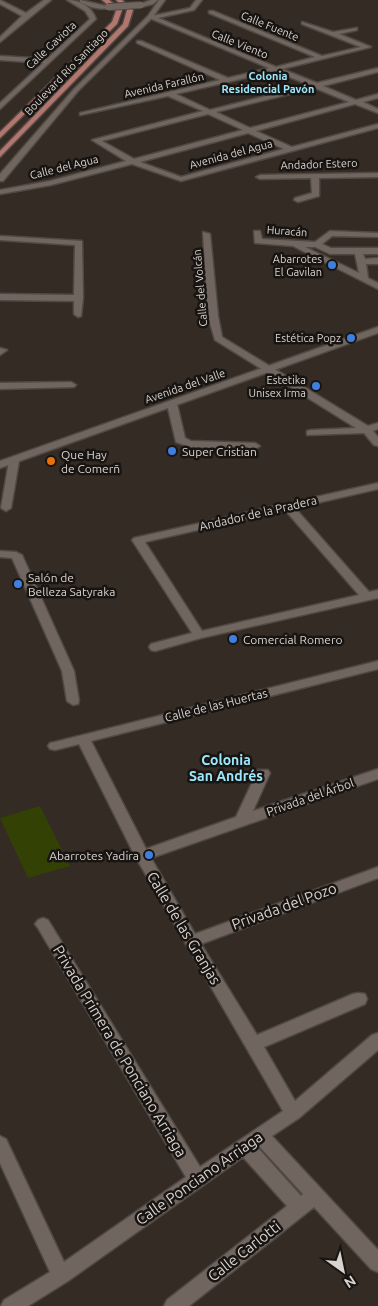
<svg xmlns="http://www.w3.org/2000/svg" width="378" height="1306" viewBox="0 0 378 1306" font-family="Ubuntu,sans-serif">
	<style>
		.green { fill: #334204 }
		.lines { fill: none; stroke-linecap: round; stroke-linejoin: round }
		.minor-casing { stroke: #504943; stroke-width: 3 }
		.tertiary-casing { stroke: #504943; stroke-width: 3 }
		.primary-casing { stroke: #504943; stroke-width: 3 }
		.minor { fill: #70665f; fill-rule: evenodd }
		.tertiary { fill: #70665f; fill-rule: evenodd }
		.primary { fill: #b3766f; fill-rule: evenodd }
		.minor-bridge-casing { stroke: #504943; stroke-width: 8; stroke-linecap: butt }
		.minor-bridge { stroke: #70665f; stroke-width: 6 }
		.shop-dot { fill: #3f7fe0; stroke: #181411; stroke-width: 2 }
		.food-dot { fill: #e8710a; stroke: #181411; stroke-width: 2 }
		.labels { text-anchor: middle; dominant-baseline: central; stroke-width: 5; stroke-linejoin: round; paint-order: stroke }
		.far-street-label { font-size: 11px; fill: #d9d3cf; stroke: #181411 }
		.far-neighbourhood-label { font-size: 11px; font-weight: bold; fill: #9ce8fd; stroke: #181411 }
		.far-poi-label { font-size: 11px; fill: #d9d3cf; stroke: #181411; text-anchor: end }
		.poi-label { font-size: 12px; fill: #d9d3cf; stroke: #181411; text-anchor: start }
		.street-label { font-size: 12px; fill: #d9d3cf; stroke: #181411 }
		.neighbourhood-label { font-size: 14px; font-weight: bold; fill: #9ce8fd; stroke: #181411 }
		.near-street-label { font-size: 15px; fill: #d9d3cf; stroke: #181411 }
	</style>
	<rect width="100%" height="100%" fill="#332b24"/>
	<!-- green -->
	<path class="green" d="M 40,806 L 70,866 L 28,878 L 0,818 Z"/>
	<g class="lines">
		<!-- minor casing -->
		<g class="minor-casing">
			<path id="minor" d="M 0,0 L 26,13 L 44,0 L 51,0 L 0,42 L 0,37 L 22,16 L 0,4 Z
				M 67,0 C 80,0 92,7 96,19 L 0,109 L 0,103 L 43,63 L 0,60 L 0,56 L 47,59 L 90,19 L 85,11 Z
				M 80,0 L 111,7 C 101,11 89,7 80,2 Z
				M 151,0 L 158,0 L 153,4 L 141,7 L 138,5 Z
				M 196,0 L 202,0 L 194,10 L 158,18 L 276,67 L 315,57 L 209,13 L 209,11 L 213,11 L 322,56 L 361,47 L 302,24 L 302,22 L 333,32 L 357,28 L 357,30 L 339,34 L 371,47 L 282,69 L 317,83 L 378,68 L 378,72 L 323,86 L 356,100 L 378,94 L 378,98 L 363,102 L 378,109 L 378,113 L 355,104 L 256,131 L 292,147 L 378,124 L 378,128 L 181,181 L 132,164 L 51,185 L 0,194 L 0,190 L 50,181 L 126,161 L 92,140 L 203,111 L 168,96 L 80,115 L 80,113 L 220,80 L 137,43 L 137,41 L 141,41 L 228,78 L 269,68 L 147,17 L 190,8 ZM 275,71 L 309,85 L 210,110 L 176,94 ZM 315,88 L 349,102 L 250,128 L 216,112 ZM 208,114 L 243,130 L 134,159 L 102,141 ZM 248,133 L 284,149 L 181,177 L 140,162 Z
				M 378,173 L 378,177 L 319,178 L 319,196 L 298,202 L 294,200 L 295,198 L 312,193 L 311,178 L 260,179 L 256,177 L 260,175 Z
				M 254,231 L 260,231 L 262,239 L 315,242 L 330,231 L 378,233 L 378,237 L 332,236 L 322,244 L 331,248 L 378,248 L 378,254 L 363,254 L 365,259 L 378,258 L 378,264 L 366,264 L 368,278 L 378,283 L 378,289 L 293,246 L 255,243 ZM 305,247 L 315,247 L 330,254 L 355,254 L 359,273 Z
				M 203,232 L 210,234 L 218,316 L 222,337 L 368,426 L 378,423 L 378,429 L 373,431 L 378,437 L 378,446 L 374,445 L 364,433 L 307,435 L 307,431 L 311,430 L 356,428 L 215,340 L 208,316 Z
				M 0,236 L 82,241 L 83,298 L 81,316 L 78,317 L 74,314 L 74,301 L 0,300 L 0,294 L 74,295 L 75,245 L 0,240 Z
				M 0,348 L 7,350 L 0,355 Z
				M 71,382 L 76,385 L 74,387 L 0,389 L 0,383 Z
				M 172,401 L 177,404 L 185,438 L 191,441 L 255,443 L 260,446 L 255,449 L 190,447 L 176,442 L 167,404 Z
				M 14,458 L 19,461 L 11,508 L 6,511 L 1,508 L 9,461 Z
				M 378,483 L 378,489 L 295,508 L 369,592 L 378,590 L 378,598 L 201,638 L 155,651 L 151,650 L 149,647 L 151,644 L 192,633 L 132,540 L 134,538 ZM 285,510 L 359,595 L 202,631 L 145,542 Z
				M 0,551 L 16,552 L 22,555 L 74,671 L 79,701 L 78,704 L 73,705 L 67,701 L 62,671 L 12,558 L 0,557 Z
				M 378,661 L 378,669 L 91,741 L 146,849 L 236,817 L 258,770 L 268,770 L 270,773 L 253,811 L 378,769 L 378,779 L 151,858 L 195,934 L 378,867 L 378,878 L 201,944 L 257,1035 L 353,994 L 359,993 L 365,994 L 367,999 L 365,1004 L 264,1047 L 295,1101 L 372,1035 L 378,1033 L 378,1050 L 299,1118 L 272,1136 L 378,1250 L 378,1272 L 371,1269 L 314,1207 L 189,1306 L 164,1306 L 167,1300 L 287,1206 L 243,1157 L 68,1281 L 28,1306 L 1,1306 L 4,1300 L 50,1272 L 0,1163 L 0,1136 L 6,1139 L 64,1262 L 186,1177 L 38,928 L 35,924 L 38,920 L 43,918 L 48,920 L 200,1167 L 283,1111 L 135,856 L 79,744 L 55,750 L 50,749 L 48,746 L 50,743 L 55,742 ZM 259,1146 L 303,1194 L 301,1196 L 257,1147 Z"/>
		</g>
		<!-- tertiary casing -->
		<g class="tertiary-casing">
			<path id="tertiary" d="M 159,0 L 165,0 L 152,18 L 78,91 L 3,181 L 0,181 L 0,174 L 74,89 L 148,16 Z
				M 378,327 L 378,333 L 0,468 L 0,461 Z"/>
		</g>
		<!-- primary casing -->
		<g class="primary-casing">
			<path id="primary" d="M 102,0 L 109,0 L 122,10 L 117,24 L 0,138 L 0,132 L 112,22 L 116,11 Z
				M 116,0 L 122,0 L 133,10 L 128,26 L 0,157 L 0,151 L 123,24 L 127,10 Z"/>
		</g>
		<!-- minor -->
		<use href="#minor" class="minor"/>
		<!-- tertiary -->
		<use href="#tertiary" class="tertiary"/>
		<!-- primary -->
		<use href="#primary" class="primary"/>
		<!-- minor-bridge casing -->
		<g class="minor-bridge-casing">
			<path id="minor-bridge" d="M 108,7 L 141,5"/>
		</g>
		<!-- minor-bridge -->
		<use href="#minor-bridge" class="minor-bridge"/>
	</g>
	<!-- markers -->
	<g class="shop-dot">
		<circle cx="332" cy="265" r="5"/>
		<circle cx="351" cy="338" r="5"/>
		<circle cx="316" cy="386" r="5"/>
		<circle cx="172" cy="451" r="5"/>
		<circle cx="18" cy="584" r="5"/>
		<circle cx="233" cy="639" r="5"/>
		<circle cx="149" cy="855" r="5"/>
	</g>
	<circle class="food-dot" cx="51" cy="461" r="5"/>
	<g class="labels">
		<!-- far-street labels -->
		<g class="far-street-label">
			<text transform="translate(270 26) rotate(22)">Calle Fuente</text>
			<text transform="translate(240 44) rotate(22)">Calle Viento</text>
			<text transform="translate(51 45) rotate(-43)">Calle Gaviota</text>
			<text transform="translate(66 72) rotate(-46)">Boulevard Río Santiago</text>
			<text transform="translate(164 85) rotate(-13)">Avenida Farallón</text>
			<text transform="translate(231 154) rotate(-15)">Avenida del Agua</text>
			<text transform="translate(319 164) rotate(-2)">Andador Estero</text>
			<text transform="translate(64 167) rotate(-14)">Calle del Agua</text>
			<text transform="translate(287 231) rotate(4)">Huracán</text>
			<text transform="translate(200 288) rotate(-95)">Calle del Volcán</text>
			<text transform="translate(185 386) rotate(-19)">Avenida del Valle</text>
		</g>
		<!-- far-neighbourhood labels -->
		<g class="far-neighbourhood-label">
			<text x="268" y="76">Colonia<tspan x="268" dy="13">Residencial Pavón</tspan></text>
		</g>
		<!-- far-poi labels -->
		<g class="far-poi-label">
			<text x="322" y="259">Abarrotes<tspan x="322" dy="13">El Gavilan</tspan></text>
			<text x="341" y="338">Estética Popz</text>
			<text x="306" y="380">Estetika<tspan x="306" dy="13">Unisex Irma</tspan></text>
		</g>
		<!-- poi labels -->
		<g class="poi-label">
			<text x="182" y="451">Super Cristian</text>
			<text x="61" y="454">Que Hay<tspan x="61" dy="14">de Comerñ</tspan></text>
			<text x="28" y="577">Salón de<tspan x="28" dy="14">Belleza Satyraka</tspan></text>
			<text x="243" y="639">Comercial Romero</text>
			<text x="139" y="855" text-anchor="end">Abarrotes Yadira</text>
		</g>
		<!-- street labels -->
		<g class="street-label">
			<text transform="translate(258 513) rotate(-13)">Andador de la Pradera</text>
			<text transform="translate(216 705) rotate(-14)">Calle de las Huertas</text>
			<text transform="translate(310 797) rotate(-19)">Privada del Árbol</text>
		</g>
		<!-- neighbourhood labels -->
		<g class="neighbourhood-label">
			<text x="226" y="760">Colonia<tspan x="226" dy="16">San Andrés</tspan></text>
		</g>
		<!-- near-street labels -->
		<g class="near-street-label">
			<text transform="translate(284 906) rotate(-20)">Privada del Pozo</text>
			<text transform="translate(184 928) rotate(59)">Calle de las Granjas</text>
			<text transform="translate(120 1051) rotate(59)">Privada Primera de Ponciano Arriaga</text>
			<text transform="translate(199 1178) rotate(-35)">Calle Ponciano Arriaga</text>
			<text transform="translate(244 1251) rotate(-38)">Calle Carlotti</text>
		</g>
	</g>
	<!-- north arrow -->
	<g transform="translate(343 1271) rotate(147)" stroke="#181411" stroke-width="4" paint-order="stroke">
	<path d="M0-4L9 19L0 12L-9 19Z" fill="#d9d3cf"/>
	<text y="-8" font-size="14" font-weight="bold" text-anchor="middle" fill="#d9d3cf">N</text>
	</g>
</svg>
